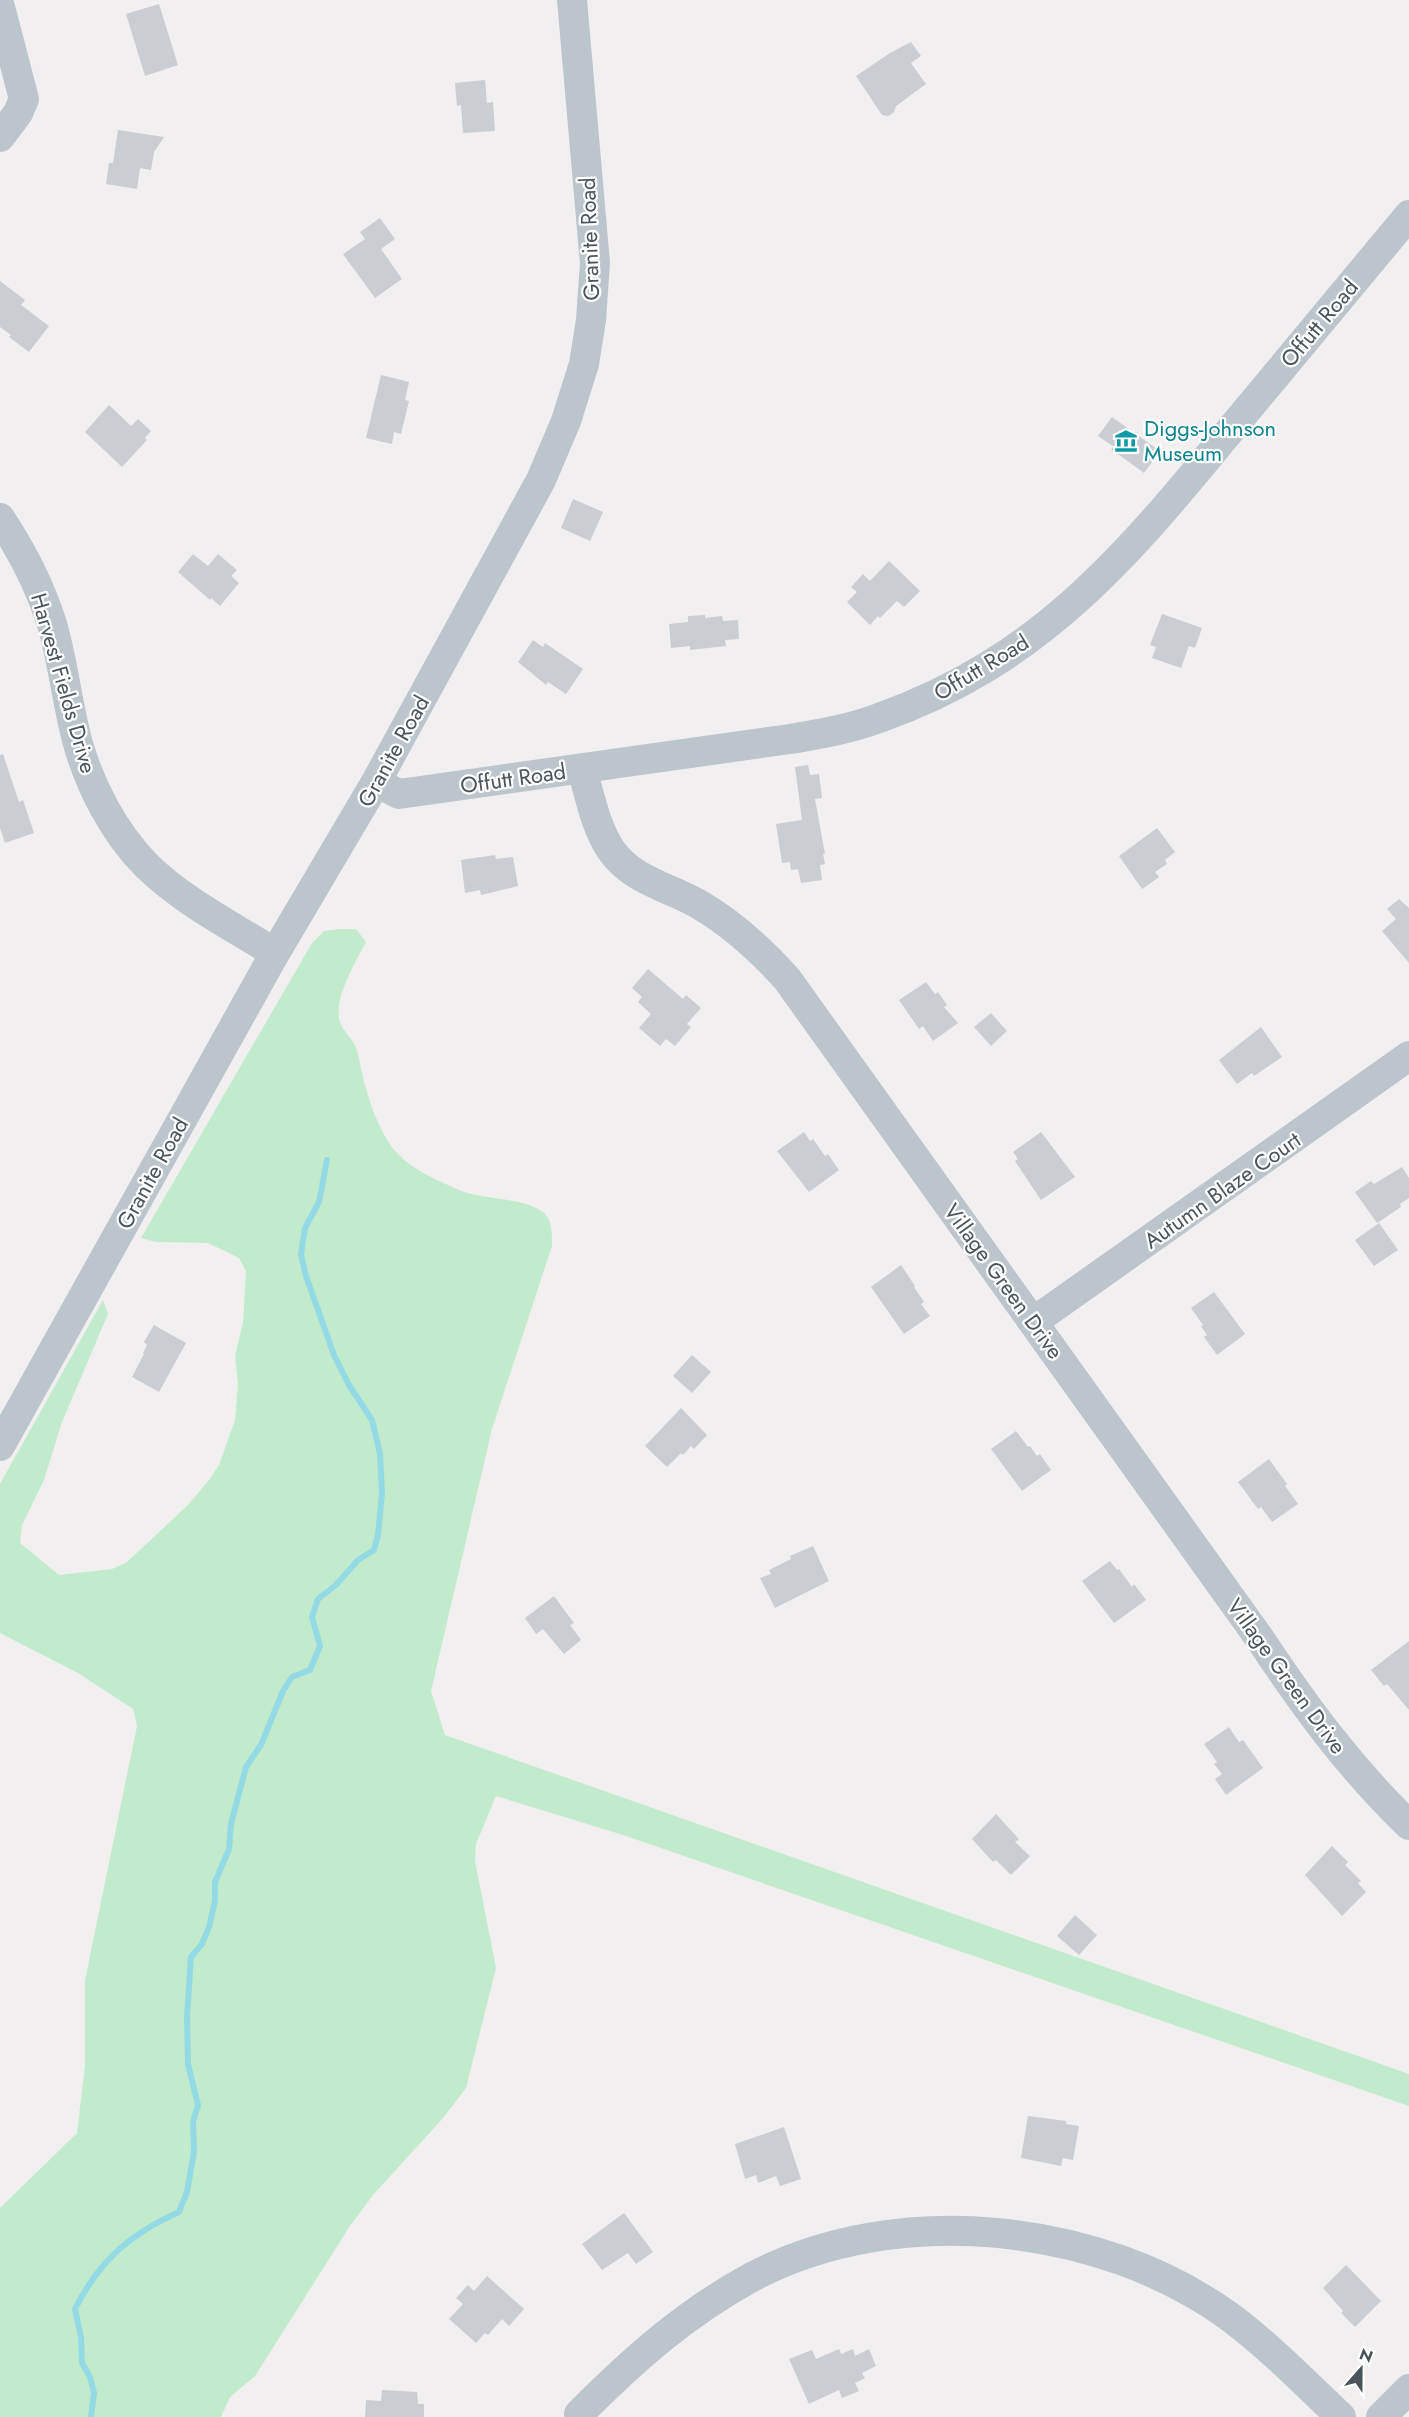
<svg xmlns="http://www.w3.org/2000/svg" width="1409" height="2417" viewBox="0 0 1409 2417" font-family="Jost,sans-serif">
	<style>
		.green { fill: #c2ebce }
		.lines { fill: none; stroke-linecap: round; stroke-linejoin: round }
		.stream { stroke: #93dae4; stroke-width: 6 }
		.building { fill: #cacdd1 }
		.minor { stroke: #bcc5cb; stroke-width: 30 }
		.labels { text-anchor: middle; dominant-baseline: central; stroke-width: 4.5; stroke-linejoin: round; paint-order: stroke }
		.street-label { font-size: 22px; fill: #49545b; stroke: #fff }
		.culture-label { font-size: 22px; fill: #0d838f; stroke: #fff; text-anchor: start }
	</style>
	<rect width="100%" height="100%" fill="#f2eff0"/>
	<!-- green -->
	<path class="green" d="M 340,929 L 356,929 L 366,942 C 356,961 335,996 339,1019 C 341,1030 354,1039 357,1050 C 360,1060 361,1071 364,1082 C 371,1106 381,1137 399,1155 C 414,1171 440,1181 459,1190 C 483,1200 523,1197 543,1212 C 553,1220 552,1235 552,1246 L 492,1429 L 431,1691 L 445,1735 L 1409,2074 L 1409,2106 L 623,1835 L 496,1796 L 476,1844 L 475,1861 L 496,1968 L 466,2088 L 444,2117 L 373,2195 L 350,2226 L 255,2376 L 230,2397 L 221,2417 L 0,2417 L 0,2208 L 77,2133 L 85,2065 L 85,1980 L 137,1726 L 133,1709 L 78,1673 L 0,1633 L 0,1484 L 103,1300 L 108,1314 L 62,1422 L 44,1480 L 22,1525 L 20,1543 L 59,1575 L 112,1569 L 127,1562 L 188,1505 L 209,1480 L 219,1465 L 235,1420 L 238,1384 L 235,1356 L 243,1322 L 246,1271 L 239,1258 L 208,1243 L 156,1242 L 141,1238 L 312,943 L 324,931 Z"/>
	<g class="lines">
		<!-- stream -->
		<path class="stream" d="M 91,2417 L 94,2393 L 90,2377 L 82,2363 L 81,2337 L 75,2309 C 99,2261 130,2234 179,2212 L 187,2192 L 194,2152 L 193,2122 L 198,2105 L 188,2064 L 187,2016 L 191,1957 L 202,1944 L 209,1927 L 215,1901 L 215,1882 L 229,1849 L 231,1824 L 246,1767 L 261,1745 L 283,1691 L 292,1677 L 310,1670 L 320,1646 L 312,1617 L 318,1599 L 336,1585 L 358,1560 L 374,1550 L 378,1535 L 382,1493 L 380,1454 L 372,1420 L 349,1385 L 334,1355 L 306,1276 L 301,1254 L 305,1228 L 319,1202 L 327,1160"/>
	</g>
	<!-- building -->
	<path class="building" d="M 159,4 L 178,65 L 145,76 L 126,14 Z
		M 911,42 L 921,56 L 911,63 L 926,84 L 896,106 L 894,112 L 889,116 L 882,115 L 856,76 L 890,53 Z
		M 485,80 L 487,103 L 493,102 L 495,131 L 463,133 L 461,105 L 457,106 L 455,83 Z
		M 118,130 L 164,137 L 154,152 L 151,170 L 140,168 L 137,189 L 106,184 L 109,163 L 113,163 Z
		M 380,218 L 395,239 L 381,249 L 402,279 L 375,298 L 343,254 L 365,239 L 360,232 Z
		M 0,281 L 25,300 L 21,305 L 49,326 L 29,352 L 9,337 L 11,335 L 0,327 Z
		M 381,375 L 409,382 L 405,400 L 409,401 L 401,434 L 394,432 L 392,444 L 366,438 Z
		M 109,405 L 131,426 L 138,419 L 151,431 L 145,438 L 147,440 L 122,467 L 85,432 Z
		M 1112,417 L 1160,451 L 1144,473 L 1111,449 L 1114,447 L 1098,436 Z
		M 573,499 L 603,512 L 590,541 L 561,528 Z
		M 193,554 L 208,566 L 218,554 L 237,570 L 231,576 L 239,583 L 220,606 L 211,598 L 210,600 L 178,572 Z
		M 889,561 L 920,591 L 904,607 L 897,601 L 880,618 L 878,616 L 870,625 L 847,602 L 857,592 L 851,587 L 863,574 L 870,581 Z
		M 1162,614 L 1202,628 L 1195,648 L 1189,646 L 1181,668 L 1152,658 L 1156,647 L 1150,645 Z
		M 705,615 L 705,618 L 722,616 L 723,621 L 738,620 L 739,639 L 725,640 L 726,646 L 690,650 L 690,646 L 671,648 L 669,624 L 688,622 L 688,616 Z
		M 533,640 L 543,647 L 545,643 L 583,669 L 566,694 L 548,682 L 546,685 L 518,662 Z
		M 3,754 L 19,802 L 23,800 L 34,833 L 5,843 L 0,828 L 0,755 Z
		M 808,765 L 810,775 L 819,774 L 822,798 L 815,799 L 825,854 L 823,854 L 825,864 L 820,865 L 822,880 L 801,883 L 798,869 L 791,870 L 790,862 L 782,863 L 776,824 L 802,820 L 795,767 Z
		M 1157,828 L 1175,852 L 1165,860 L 1167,864 L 1155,872 L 1159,877 L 1142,889 L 1119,856 Z
		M 495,855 L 496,859 L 513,857 L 518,886 L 481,895 L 480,890 L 465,893 L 461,860 Z
		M 1399,899 L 1409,908 L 1409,963 L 1382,931 L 1396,919 L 1387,909 Z
		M 648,969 L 683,999 L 686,995 L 701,1008 L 687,1024 L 691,1027 L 675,1046 L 666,1039 L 660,1046 L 639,1028 L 651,1014 L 638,1002 L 642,997 L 632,988 Z
		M 926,982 L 935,994 L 938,992 L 947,1005 L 944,1007 L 958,1023 L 933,1041 L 923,1026 L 919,1029 L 899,1000 Z
		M 991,1013 L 1007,1031 L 991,1046 L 974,1027 Z
		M 1261,1027 L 1282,1057 L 1254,1076 L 1252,1073 L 1237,1084 L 1219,1060 Z
		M 804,1132 L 810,1141 L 813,1139 L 825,1156 L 828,1154 L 839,1170 L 809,1192 L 777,1151 Z
		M 1041,1132 L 1075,1177 L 1041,1200 L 1015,1161 L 1018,1159 L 1013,1152 Z
		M 1402,1167 L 1409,1178 L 1409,1198 L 1400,1204 L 1401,1207 L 1377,1223 L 1355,1192 L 1371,1181 L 1374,1184 Z
		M 1379,1223 L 1398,1250 L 1374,1266 L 1355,1240 Z
		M 901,1265 L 915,1286 L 914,1287 L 924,1302 L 921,1304 L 930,1316 L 904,1334 L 871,1287 Z
		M 1214,1292 L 1245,1334 L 1217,1355 L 1204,1337 L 1207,1335 L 1201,1326 L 1203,1325 L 1191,1308 Z
		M 154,1325 L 186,1343 L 159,1392 L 132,1377 L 144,1354 L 143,1353 L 147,1345 L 144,1342 Z
		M 692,1355 L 711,1372 L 692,1393 L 673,1376 Z
		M 681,1408 L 707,1435 L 694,1449 L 691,1446 L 683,1455 L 681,1453 L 667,1467 L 645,1446 Z
		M 1016,1431 L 1028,1447 L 1030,1446 L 1037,1456 L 1040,1454 L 1051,1470 L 1022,1491 L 991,1449 Z
		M 1269,1459 L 1287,1484 L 1285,1486 L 1298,1504 L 1272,1522 L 1261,1507 L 1258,1509 L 1238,1482 Z
		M 813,1546 L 829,1581 L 775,1608 L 760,1578 L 771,1574 L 769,1570 L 791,1559 L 790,1556 Z
		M 1110,1561 L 1117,1570 L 1119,1569 L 1132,1587 L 1134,1584 L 1146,1600 L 1114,1623 L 1082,1581 Z
		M 554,1596 L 574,1623 L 570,1625 L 581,1640 L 564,1654 L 543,1629 L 536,1634 L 525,1618 Z
		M 1409,1641 L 1409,1710 L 1387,1684 L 1384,1686 L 1371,1670 Z
		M 1229,1727 L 1239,1742 L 1243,1740 L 1263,1768 L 1226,1795 L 1215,1779 L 1222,1774 L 1214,1764 L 1217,1762 L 1204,1744 Z
		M 996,1814 L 1019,1839 L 1015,1842 L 1030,1856 L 1011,1875 L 996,1860 L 993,1862 L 972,1839 Z
		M 1332,1846 L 1348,1862 L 1345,1865 L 1361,1881 L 1358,1883 L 1366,1892 L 1342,1916 L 1305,1875 Z
		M 1075,1915 L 1097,1935 L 1079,1955 L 1057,1936 Z
		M 1028,2116 L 1066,2121 L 1066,2124 L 1079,2126 L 1073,2160 L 1063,2158 L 1061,2166 L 1021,2158 Z
		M 784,2127 L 801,2179 L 780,2186 L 776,2176 L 758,2183 L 756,2175 L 745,2179 L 735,2144 Z
		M 624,2213 L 653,2252 L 636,2264 L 628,2253 L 602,2270 L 582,2244 Z
		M 1346,2265 L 1381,2301 L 1355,2327 L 1341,2313 L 1343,2311 L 1323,2288 Z
		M 487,2276 L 524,2309 L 509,2326 L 502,2319 L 488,2335 L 485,2333 L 476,2343 L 449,2319 L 463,2304 L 456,2298 L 468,2285 L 474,2291 Z
		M 839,2349 L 841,2354 L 853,2349 L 855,2356 L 869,2349 L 876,2366 L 862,2373 L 865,2378 L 855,2383 L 859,2391 L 842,2398 L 839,2390 L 809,2404 L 789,2359 L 812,2350 L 816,2359 Z
		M 382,2390 L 417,2392 L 418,2404 L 424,2404 L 424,2417 L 365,2417 L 366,2400 L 381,2401 Z"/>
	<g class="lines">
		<!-- minor -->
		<path class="minor" d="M 0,7 L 24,99 L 18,113 L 0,137
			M 0,518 C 22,551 40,586 52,624 C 63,662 67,702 77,740 C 89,785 114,833 147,866 C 184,902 232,926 275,953
			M 582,769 C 590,796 595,826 611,850 C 631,880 671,888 700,905 C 734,925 761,950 787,979 L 1260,1639 C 1306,1708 1349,1767 1409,1825
			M 376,782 L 399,794 L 790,739 C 820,734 850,729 879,718 C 1040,661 1127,556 1232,428 C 1291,357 1350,286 1409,215
			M 1033,1322 L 1409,1056
			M 0,1446 L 275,953 L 376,782 L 541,480 L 566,421 L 584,364 L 591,320 L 595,263 L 572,0
			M 579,2414 C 633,2360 684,2314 752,2277 C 897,2201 1099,2222 1230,2317 C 1270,2347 1305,2383 1341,2417
			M 1381,2417 L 1409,2389"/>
	</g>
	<!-- icons -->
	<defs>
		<g id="museum-bare" transform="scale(1.8)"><path d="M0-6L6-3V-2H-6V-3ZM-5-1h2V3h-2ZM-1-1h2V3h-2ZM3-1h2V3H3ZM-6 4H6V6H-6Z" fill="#0f9aa8" stroke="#fff" stroke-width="2.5" paint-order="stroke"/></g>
	</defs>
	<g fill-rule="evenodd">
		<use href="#museum-bare" x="1126" y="441"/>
	</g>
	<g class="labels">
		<!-- street labels -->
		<g class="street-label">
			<text transform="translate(589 239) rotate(-92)">Granite Road</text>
			<text transform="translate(1319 323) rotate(-50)">Offutt Road</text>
			<text transform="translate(981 667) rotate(-31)">Offutt Road</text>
			<text transform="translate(64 683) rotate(74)">Harvest Fields Drive</text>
			<text transform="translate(393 751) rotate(-61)">Granite Road</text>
			<text transform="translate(513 778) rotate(-8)">Offutt Road</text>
			<text transform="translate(152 1173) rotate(-61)">Granite Road</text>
			<text transform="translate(1222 1190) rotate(-35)">Autumn Blaze Court</text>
			<text transform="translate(1004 1281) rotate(54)">Village Green Drive</text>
			<text transform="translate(1287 1676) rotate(54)">Village Green Drive</text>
		</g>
		<!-- culture labels -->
		<g class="culture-label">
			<text x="1144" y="428">Diggs-Johnson<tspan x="1144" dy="25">Museum</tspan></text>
		</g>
	</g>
	<!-- north arrow -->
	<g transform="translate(1361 2369) rotate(21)" stroke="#ffffff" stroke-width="4.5" paint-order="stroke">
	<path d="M0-4.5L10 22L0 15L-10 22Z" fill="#49545b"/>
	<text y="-9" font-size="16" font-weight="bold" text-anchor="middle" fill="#49545b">N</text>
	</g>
</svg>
